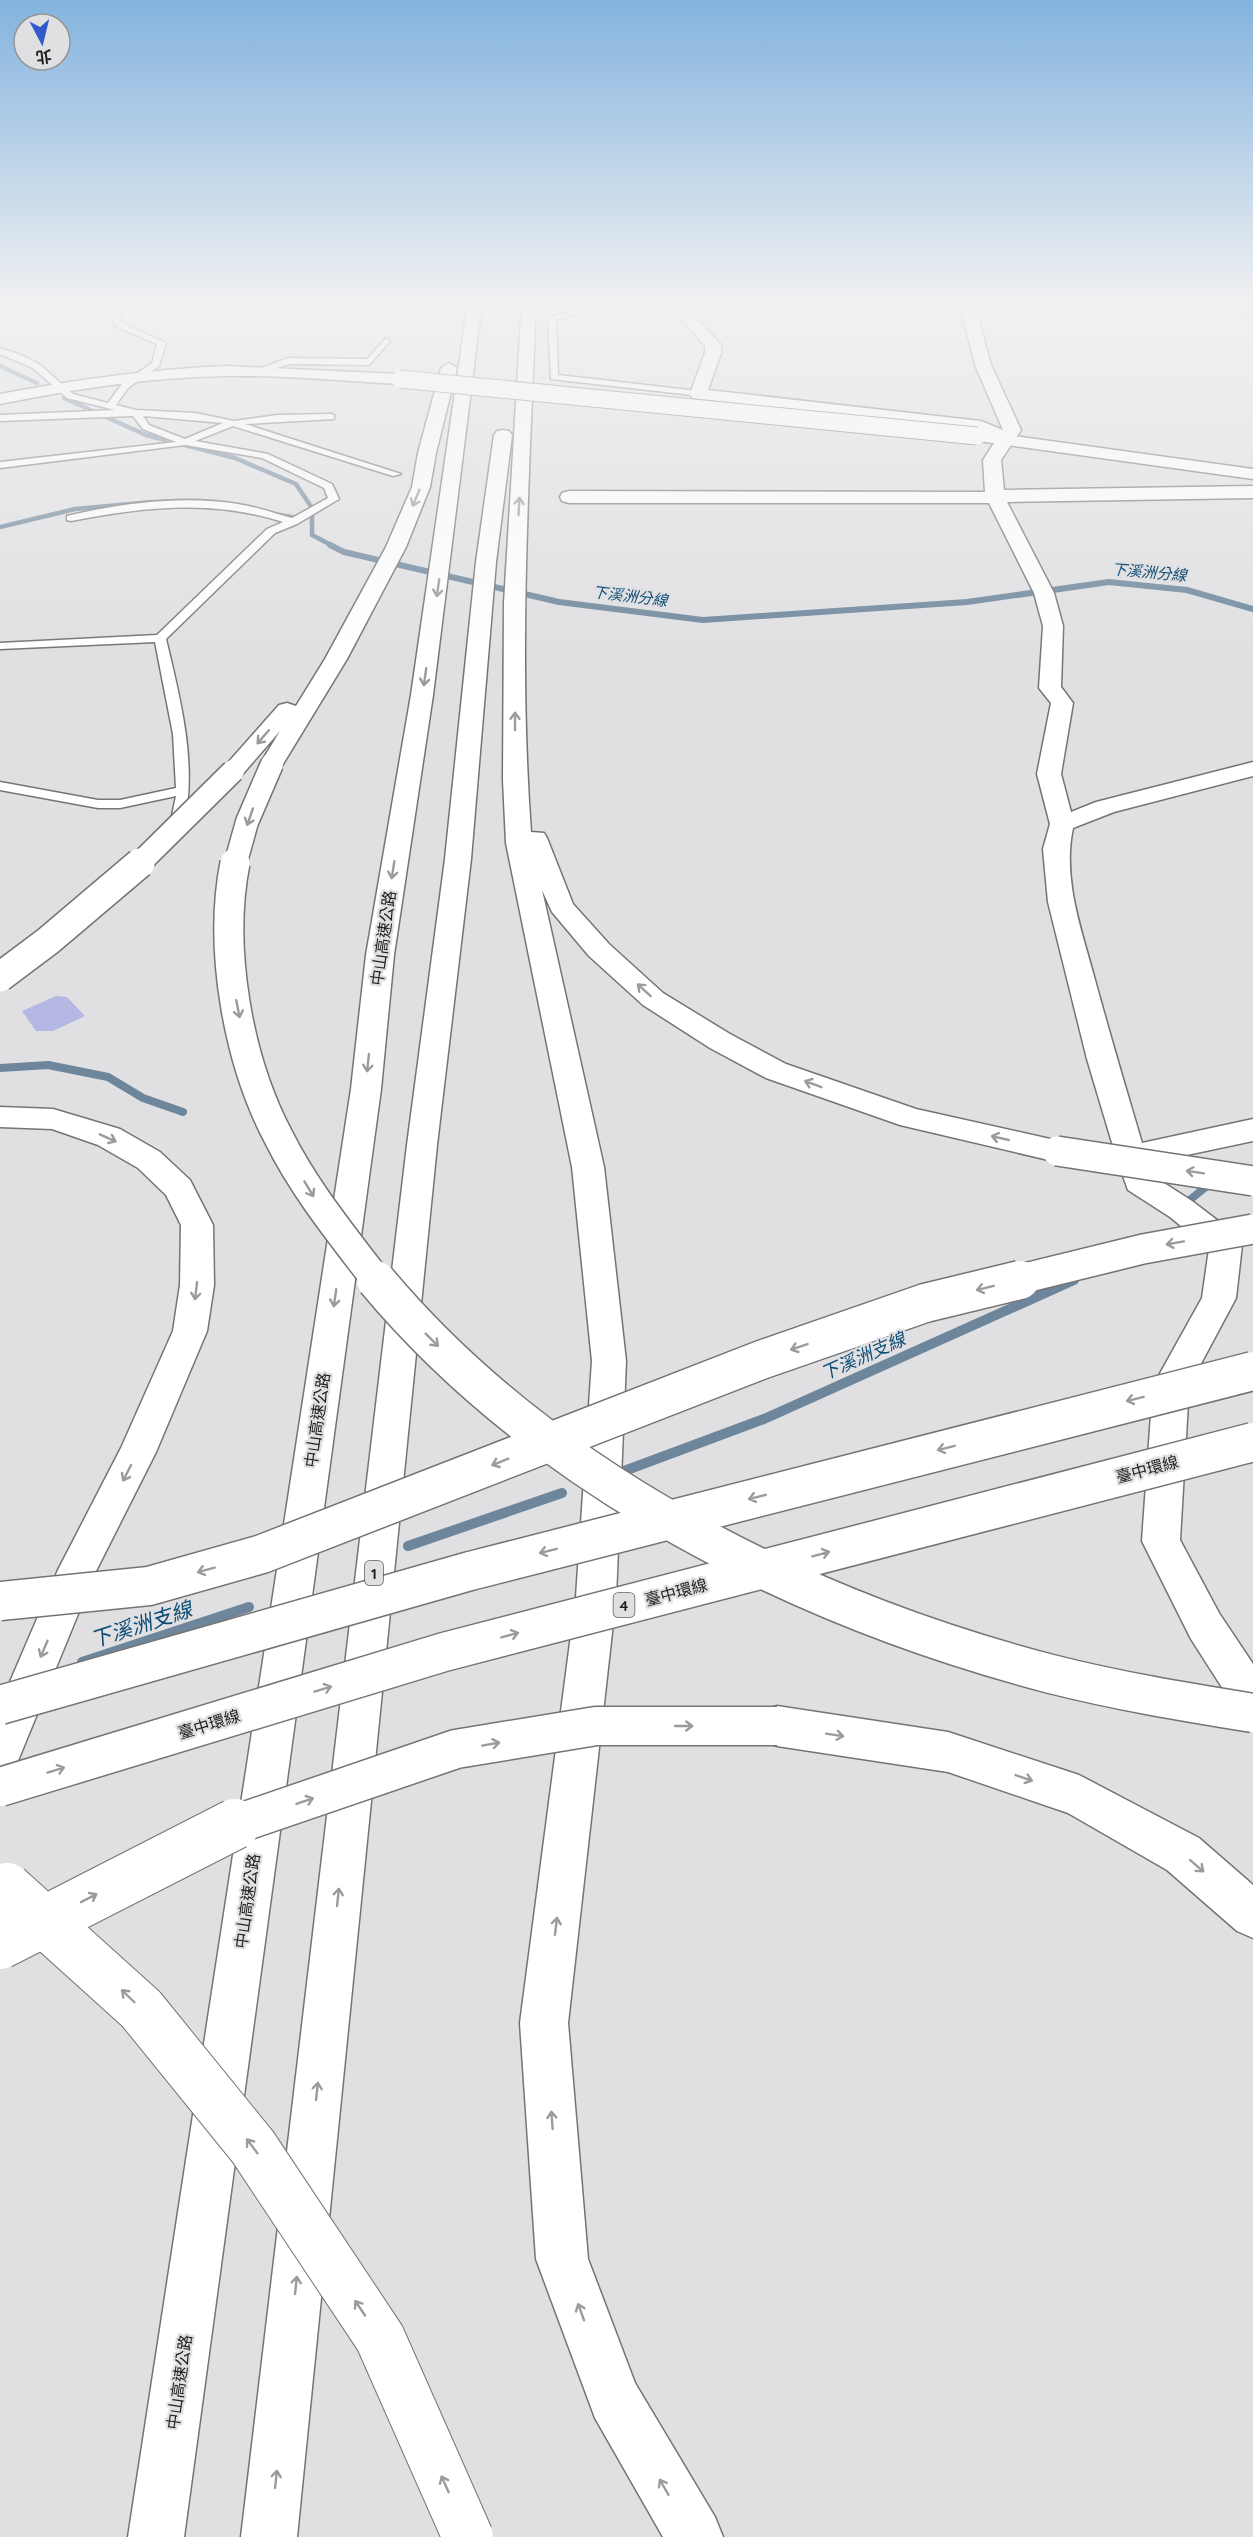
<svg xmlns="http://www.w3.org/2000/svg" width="1253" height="2537" viewBox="0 0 1253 2537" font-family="Quicksand,'Noto Sans TC',sans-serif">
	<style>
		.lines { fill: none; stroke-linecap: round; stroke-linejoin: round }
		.stream-far3 { stroke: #6d869c; stroke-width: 4.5 }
		.stream-far2 { stroke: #6d869c; stroke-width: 6 }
		.stream-far1 { stroke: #6d869c; stroke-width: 8 }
		.stream { stroke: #6d869c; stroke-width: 10 }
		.canal { fill: #8db2d0; fill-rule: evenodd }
		.building { fill: #b4b8e2 }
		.service-casing { stroke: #747475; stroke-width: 3 }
		.minor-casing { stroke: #747475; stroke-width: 3 }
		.tertiary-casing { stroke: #747475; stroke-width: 3 }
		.motorway-casing { stroke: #747475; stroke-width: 3 }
		.service { fill: #fff; fill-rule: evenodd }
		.minor { fill: #fff; fill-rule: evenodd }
		.tertiary { fill: #fff; fill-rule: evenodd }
		.motorway { fill: #fff; fill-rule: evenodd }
		.tertiary-bridge-casing { stroke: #747475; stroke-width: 19; stroke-linecap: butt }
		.motorway-bridge-far3-casing { stroke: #747475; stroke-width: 25; stroke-linecap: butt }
		.motorway-bridge-far2-casing { stroke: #747475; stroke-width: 32; stroke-linecap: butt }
		.motorway-bridge-far1-casing { stroke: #747475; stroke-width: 41; stroke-linecap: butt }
		.motorway-bridge-casing { stroke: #747475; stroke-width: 52; stroke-linecap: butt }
		.tertiary-bridge { stroke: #fff; stroke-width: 17 }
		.motorway-bridge-far3 { stroke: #fff; stroke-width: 22 }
		.motorway-bridge-far2 { stroke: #fff; stroke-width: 29 }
		.motorway-bridge-far1 { stroke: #fff; stroke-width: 38 }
		.motorway-bridge { stroke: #fff; stroke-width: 50 }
		.oneway { stroke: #9b9b9c }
		.labels { text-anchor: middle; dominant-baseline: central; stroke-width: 4.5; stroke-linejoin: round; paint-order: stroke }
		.far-water-label { font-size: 15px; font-style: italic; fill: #0f4c75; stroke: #e0e0e2 }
		.shield { fill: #e0e0e2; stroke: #5a5a5c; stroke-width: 1.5 }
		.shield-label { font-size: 15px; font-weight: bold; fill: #212122 }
		.street-label { font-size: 16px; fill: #212122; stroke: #e0e0e2 }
		.water-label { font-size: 18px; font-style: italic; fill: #0f4c75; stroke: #e0e0e2 }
		.near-water-label { font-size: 21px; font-style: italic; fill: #0f4c75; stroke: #e0e0e2 }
	</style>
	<rect width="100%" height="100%" fill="#e0e0e2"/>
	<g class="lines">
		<!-- stream-far3 -->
		<path class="stream-far3" d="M 0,366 L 37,383
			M 64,398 L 146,435 L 235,458 L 296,484 L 312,508 L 312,535 L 333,546
			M 273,514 L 303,519
			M 0,527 L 75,509 L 152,502"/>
		<!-- stream-far2 -->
		<path class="stream-far2" d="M 330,545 L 344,552 L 559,602 L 703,620 L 967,602 L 1109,582 L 1187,590 L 1253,609"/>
		<!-- stream-far1 -->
		<path class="stream-far1" d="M 0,1068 L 48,1065 L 108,1077 L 143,1098 L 183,1112
			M 1181,1207 L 1212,1182
			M 1070,1281 L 1075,1279"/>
		<!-- stream -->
		<path class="stream" d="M 616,1474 L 764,1419 L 1074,1280
			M 408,1546 L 562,1493
			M 82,1662 L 249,1607"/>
		<!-- canal -->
		<path class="canal" d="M 1188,302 L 1220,302 L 1253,308 L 1253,318 L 1196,307 Z"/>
	</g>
	<!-- building -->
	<path class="building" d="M 56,996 L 67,997 L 85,1016 L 53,1031 L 36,1031 L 22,1011 Z"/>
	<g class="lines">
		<!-- service casing -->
		<g class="service-casing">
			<path id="service" d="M 109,302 L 117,302 L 122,323 L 166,343 L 159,366 L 128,388 L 116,405 L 136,410 L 195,413 L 234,421 L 277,415 L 331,414 L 334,415 L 334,419 L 245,424 L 401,474 L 393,476 L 233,426 L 195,441 L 268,454 L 332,484 L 339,499 L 297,524 L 275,533 L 166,639 C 181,702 198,766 183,830 L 176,834 L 169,830 L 176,796 L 120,808 L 98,808 L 0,790 L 0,782 L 98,800 L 120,800 L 176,788 L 173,734 L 155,642 L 0,649 L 0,643 L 157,635 L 267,529 L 283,522 C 211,499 144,507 71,521 L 67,520 L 67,516 C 121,503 184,495 238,504 C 257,507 274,513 292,518 L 328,498 L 324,488 L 262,458 L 185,445 L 0,468 L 0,462 L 176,442 L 143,429 L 133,416 L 0,421 L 0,415 L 115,410 L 67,398 L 33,368 L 0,354 L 0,348 L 21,355 L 39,364 L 73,394 L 108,403 L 122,384 L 152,363 L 157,344 L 115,326 ZM 143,416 L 223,423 L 185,439 L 149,425 Z
				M 583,302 L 591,302 L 585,313 L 556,319 L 558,375 L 698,391 L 701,392 L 701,396 L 551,379 L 548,318 L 579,309 Z
				M 386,338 L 390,341 L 369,365 L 289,364 L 257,374 L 253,371 L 288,358 L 367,359 Z"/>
		</g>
		<!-- minor casing -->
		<g class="minor-casing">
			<path id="minor" d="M 679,302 L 708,302 L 706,305 L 688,309 L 721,345 L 721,353 L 708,390 L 981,421 L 1003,430 L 975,365 L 961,309 L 915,306 L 908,302 L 974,302 L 991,365 L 1021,430 L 1001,460 L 1004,490 L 1253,486 L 1253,498 L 1007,502 L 1054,593 L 1063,626 L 1061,687 L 1073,703 L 1061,774 L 1071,812 L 1096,802 L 1253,762 L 1253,776 L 1114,812 L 1073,828 C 1062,879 1082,931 1095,980 C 1110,1035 1126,1089 1142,1143 L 1253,1119 L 1253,1141 L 1149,1163 L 1153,1176 L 1192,1201 L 1238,1236 L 1242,1245 L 1236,1298 L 1189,1386 L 1180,1540 L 1219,1613 L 1253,1664 L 1253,1708 L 1239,1703 L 1223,1689 L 1191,1639 L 1142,1541 L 1153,1386 L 1202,1298 L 1209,1249 L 1170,1217 L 1128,1190 L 1116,1156 L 1087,1059 L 1048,902 L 1043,849 L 1050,824 L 1037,774 L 1051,703 L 1039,688 L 1043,626 L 1034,593 L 989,503 L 569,503 L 562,501 L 560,497 L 562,493 L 569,491 L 985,492 L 983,460 L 996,440 L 977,431 L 692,398 L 690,394 L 705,353 L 705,346 L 673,309 Z"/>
		</g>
		<!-- tertiary casing -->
		<g class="tertiary-casing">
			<path id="tertiary" d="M 226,366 L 400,374 L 408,379 L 400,384 C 342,381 284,375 227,376 C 150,377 75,389 0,404 L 0,394 C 75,380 150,369 226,366 Z
				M 977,431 L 1253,469 L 1253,479 L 971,440 L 968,436 L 971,432 Z"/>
		</g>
		<!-- motorway casing -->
		<g class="motorway-casing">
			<path id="motorway" d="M 468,302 L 482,302 L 433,695 L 394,955 L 381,1089 L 184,2537 L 128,2537 L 351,1089 L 366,955 L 411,695 Z
				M 522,302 L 536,302 C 529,478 518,655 531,832 L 544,833 L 547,838 L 573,904 L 609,944 L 663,993 L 730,1034 L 786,1064 L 916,1109 L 1068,1143 L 1072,1151 L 1068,1159 L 1057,1162 L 900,1125 L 766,1078 L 710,1048 L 643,1005 L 589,956 L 552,912 L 542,890 L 604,1167 L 626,1361 L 616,1597 L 568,2023 L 588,2259 L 635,2383 L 715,2517 L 723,2537 L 663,2537 L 595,2418 L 536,2259 L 520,2023 L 576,1597 L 592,1361 L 572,1167 L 506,843 L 503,780 L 504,603 Z
				M 449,363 L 457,368 L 436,453 L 430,487 L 406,547 L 347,659 L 280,769 L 272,771 L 264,769 L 260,764 L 280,731 L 241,776 L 233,778 L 225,776 L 221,771 L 225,766 L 279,705 L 287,703 L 296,706 L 325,659 L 386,547 L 412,487 L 418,453 L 441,368 Z
				M 503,430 L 509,431 L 512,435 L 496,562 L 471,859 L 437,1145 L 297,2537 L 241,2537 L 407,1145 L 445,859 L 476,562 L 494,435 L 497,431 Z
				M 0,1107 L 53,1109 L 120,1129 L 160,1152 L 190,1180 L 213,1225 L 214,1285 L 207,1331 L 156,1452 L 94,1575 L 15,1768 L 0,1774 L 0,1705 L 58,1570 L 121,1448 L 173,1331 L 180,1285 L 181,1225 L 166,1195 L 138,1168 L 98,1145 L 52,1129 L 0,1127 Z
				M 777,1706 L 948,1732 L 1079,1775 L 1199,1838 L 1253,1885 L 1253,1938 L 1237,1931 L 1167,1870 L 1068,1813 L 948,1772 L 777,1746 L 762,1740 L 756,1726 L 762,1712 Z"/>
		</g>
		<!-- service -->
		<use href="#service" class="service"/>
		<!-- minor -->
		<use href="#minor" class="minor"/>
		<!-- tertiary -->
		<use href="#tertiary" class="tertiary"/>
		<!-- motorway -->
		<use href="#motorway" class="motorway"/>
		<!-- tertiary-bridge casing -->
		<g class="tertiary-bridge-casing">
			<path id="tertiary-bridge" d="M 400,379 L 977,436"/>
		</g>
		<!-- motorway-bridge-far3 casing -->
		<g class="motorway-bridge-far3-casing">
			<path id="motorway-bridge-far3" d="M 138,865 L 233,771
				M 235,865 L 247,822 L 272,764"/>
		</g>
		<!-- motorway-bridge-far2 casing -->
		<g class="motorway-bridge-far2-casing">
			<path id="motorway-bridge-far2" d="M 235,863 C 218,949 238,1061 279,1138 C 305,1190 342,1235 377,1281
				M 0,977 L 48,941 L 140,863
				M 1057,1151 L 1253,1181
				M 1013,1281 L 1143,1249 L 1253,1229"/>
		</g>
		<!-- motorway-bridge-far1 casing -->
		<g class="motorway-bridge-far1-casing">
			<path id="motorway-bridge-far1" d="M 376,1280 C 543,1480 802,1609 1051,1674 C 1118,1691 1185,1702 1253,1713
				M 0,1601 L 149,1586 L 262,1554 L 761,1360 L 925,1303 L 1020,1280
				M 0,1705 L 470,1571 L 1253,1371
				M 0,1787 L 444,1652 L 1253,1442
				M 231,1826 L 456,1749 L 596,1726 L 777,1726"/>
		</g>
		<!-- motorway-bridge casing -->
		<g class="motorway-bridge-casing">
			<path id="motorway-bridge" d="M 7,1888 L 141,2009 L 253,2147 L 380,2338 L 468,2537
				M 0,1944 L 235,1824"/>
		</g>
		<!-- tertiary-bridge -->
		<use href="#tertiary-bridge" class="tertiary-bridge"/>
		<!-- motorway-bridge-far3 -->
		<use href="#motorway-bridge-far3" class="motorway-bridge-far3"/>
		<!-- motorway-bridge-far2 -->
		<use href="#motorway-bridge-far2" class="motorway-bridge-far2"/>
		<!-- motorway-bridge-far1 -->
		<use href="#motorway-bridge-far1" class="motorway-bridge-far1"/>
		<!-- motorway-bridge -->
		<use href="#motorway-bridge" class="motorway-bridge"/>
	</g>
	<!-- one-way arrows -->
	<defs><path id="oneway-shaft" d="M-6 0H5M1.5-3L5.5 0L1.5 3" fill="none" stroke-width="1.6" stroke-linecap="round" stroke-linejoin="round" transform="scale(1.5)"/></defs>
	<g class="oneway">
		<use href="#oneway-shaft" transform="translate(416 498) rotate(113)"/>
		<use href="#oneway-shaft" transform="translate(519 506) rotate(-87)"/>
		<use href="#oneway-shaft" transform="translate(438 588) rotate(98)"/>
		<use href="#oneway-shaft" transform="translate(425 677) rotate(98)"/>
		<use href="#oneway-shaft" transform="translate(515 721) rotate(-90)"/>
		<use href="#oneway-shaft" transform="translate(263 737) rotate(131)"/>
		<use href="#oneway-shaft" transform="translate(250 817) rotate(109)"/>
		<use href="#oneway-shaft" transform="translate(393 870) rotate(99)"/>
		<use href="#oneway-shaft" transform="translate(644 990) rotate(-138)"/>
		<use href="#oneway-shaft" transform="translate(238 1009) rotate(79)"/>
		<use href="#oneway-shaft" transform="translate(368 1063) rotate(96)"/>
		<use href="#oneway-shaft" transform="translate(813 1084) rotate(-160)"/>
		<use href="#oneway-shaft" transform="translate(108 1138) rotate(24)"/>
		<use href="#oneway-shaft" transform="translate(1000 1138) rotate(-167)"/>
		<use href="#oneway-shaft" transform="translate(1195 1172) rotate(-171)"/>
		<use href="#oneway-shaft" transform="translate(309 1189) rotate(59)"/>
		<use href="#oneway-shaft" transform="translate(1175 1243) rotate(170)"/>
		<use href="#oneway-shaft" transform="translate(985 1288) rotate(166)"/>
		<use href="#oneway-shaft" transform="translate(196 1291) rotate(97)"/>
		<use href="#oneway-shaft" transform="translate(335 1298) rotate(98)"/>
		<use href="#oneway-shaft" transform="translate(432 1340) rotate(45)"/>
		<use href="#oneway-shaft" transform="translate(799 1347) rotate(161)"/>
		<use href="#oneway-shaft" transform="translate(1135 1399) rotate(166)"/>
		<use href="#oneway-shaft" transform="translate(946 1448) rotate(166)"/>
		<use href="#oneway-shaft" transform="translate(500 1462) rotate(158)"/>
		<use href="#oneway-shaft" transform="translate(127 1473) rotate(117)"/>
		<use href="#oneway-shaft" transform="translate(757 1497) rotate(166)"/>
		<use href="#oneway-shaft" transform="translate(548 1551) rotate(166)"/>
		<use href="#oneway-shaft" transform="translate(821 1554) rotate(-15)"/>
		<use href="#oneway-shaft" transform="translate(206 1570) rotate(165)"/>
		<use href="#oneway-shaft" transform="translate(510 1635) rotate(-15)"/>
		<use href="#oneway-shaft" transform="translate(44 1649) rotate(113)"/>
		<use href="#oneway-shaft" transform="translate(323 1689) rotate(-17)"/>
		<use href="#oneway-shaft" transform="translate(684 1726)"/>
		<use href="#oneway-shaft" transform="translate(835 1735) rotate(9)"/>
		<use href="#oneway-shaft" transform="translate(491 1744) rotate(-10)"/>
		<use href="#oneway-shaft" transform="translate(56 1770) rotate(-17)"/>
		<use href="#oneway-shaft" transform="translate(1024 1778) rotate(19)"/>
		<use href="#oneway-shaft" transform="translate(305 1801) rotate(-19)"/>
		<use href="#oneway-shaft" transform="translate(1197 1866) rotate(41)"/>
		<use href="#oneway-shaft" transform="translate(338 1897) rotate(-84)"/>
		<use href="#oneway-shaft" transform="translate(89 1898) rotate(-27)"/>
		<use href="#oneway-shaft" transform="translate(556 1926) rotate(-83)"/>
		<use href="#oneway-shaft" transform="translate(128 1996) rotate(-136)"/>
		<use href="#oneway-shaft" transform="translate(317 2091) rotate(-84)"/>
		<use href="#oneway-shaft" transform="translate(552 2120) rotate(-94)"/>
		<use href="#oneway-shaft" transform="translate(252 2146) rotate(-127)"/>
		<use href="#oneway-shaft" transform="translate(296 2285) rotate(-84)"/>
		<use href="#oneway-shaft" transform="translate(360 2308) rotate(-124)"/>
		<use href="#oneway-shaft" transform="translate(581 2312) rotate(-110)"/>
		<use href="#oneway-shaft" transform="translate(276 2479) rotate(-84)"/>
		<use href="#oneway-shaft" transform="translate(445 2484) rotate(-114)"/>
		<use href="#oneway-shaft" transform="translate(664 2487) rotate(-120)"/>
	</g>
	<!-- sky -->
	<linearGradient id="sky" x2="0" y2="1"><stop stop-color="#83b3de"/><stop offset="0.46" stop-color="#f1f1f2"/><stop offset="1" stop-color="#f1f1f2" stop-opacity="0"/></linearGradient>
	<rect width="1253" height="657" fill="url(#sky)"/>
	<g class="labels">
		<!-- far-water labels -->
		<g class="far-water-label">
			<text transform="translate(1149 572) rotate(5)">下溪洲分線</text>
			<text transform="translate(630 596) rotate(7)">下溪洲分線</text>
		</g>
		<!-- shield labels -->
		<g class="shield">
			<rect x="365" y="1561" width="18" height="24" rx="4.5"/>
			<rect x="613.5" y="1593" width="21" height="24" rx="4.5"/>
		</g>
		<g class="shield-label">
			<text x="374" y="1573">1</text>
			<text x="624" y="1605">4</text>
		</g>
		<!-- street labels -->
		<g class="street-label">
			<text transform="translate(383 938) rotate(-82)">中山高速公路</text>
			<text transform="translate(317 1420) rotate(-82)">中山高速公路</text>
			<text transform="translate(1147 1469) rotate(-15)">臺中環線</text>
			<text transform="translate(676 1592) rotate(-15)">臺中環線</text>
			<text transform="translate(209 1724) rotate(-17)">臺中環線</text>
			<text transform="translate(247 1901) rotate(-82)">中山高速公路</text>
			<text transform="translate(179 2382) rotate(-82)">中山高速公路</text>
		</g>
		<!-- water labels -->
		<g class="water-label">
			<text transform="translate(863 1356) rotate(-24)">下溪洲支線</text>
		</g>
		<!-- near-water labels -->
		<g class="near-water-label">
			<text transform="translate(141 1624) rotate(-18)">下溪洲支線</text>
		</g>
	</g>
	<!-- north arrow -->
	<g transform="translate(42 42) rotate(173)"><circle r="28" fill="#e0e0e2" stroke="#949495" stroke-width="1.5"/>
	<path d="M0-4.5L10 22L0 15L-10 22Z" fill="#335aca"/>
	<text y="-9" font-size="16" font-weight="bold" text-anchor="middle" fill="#212122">北</text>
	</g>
</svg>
